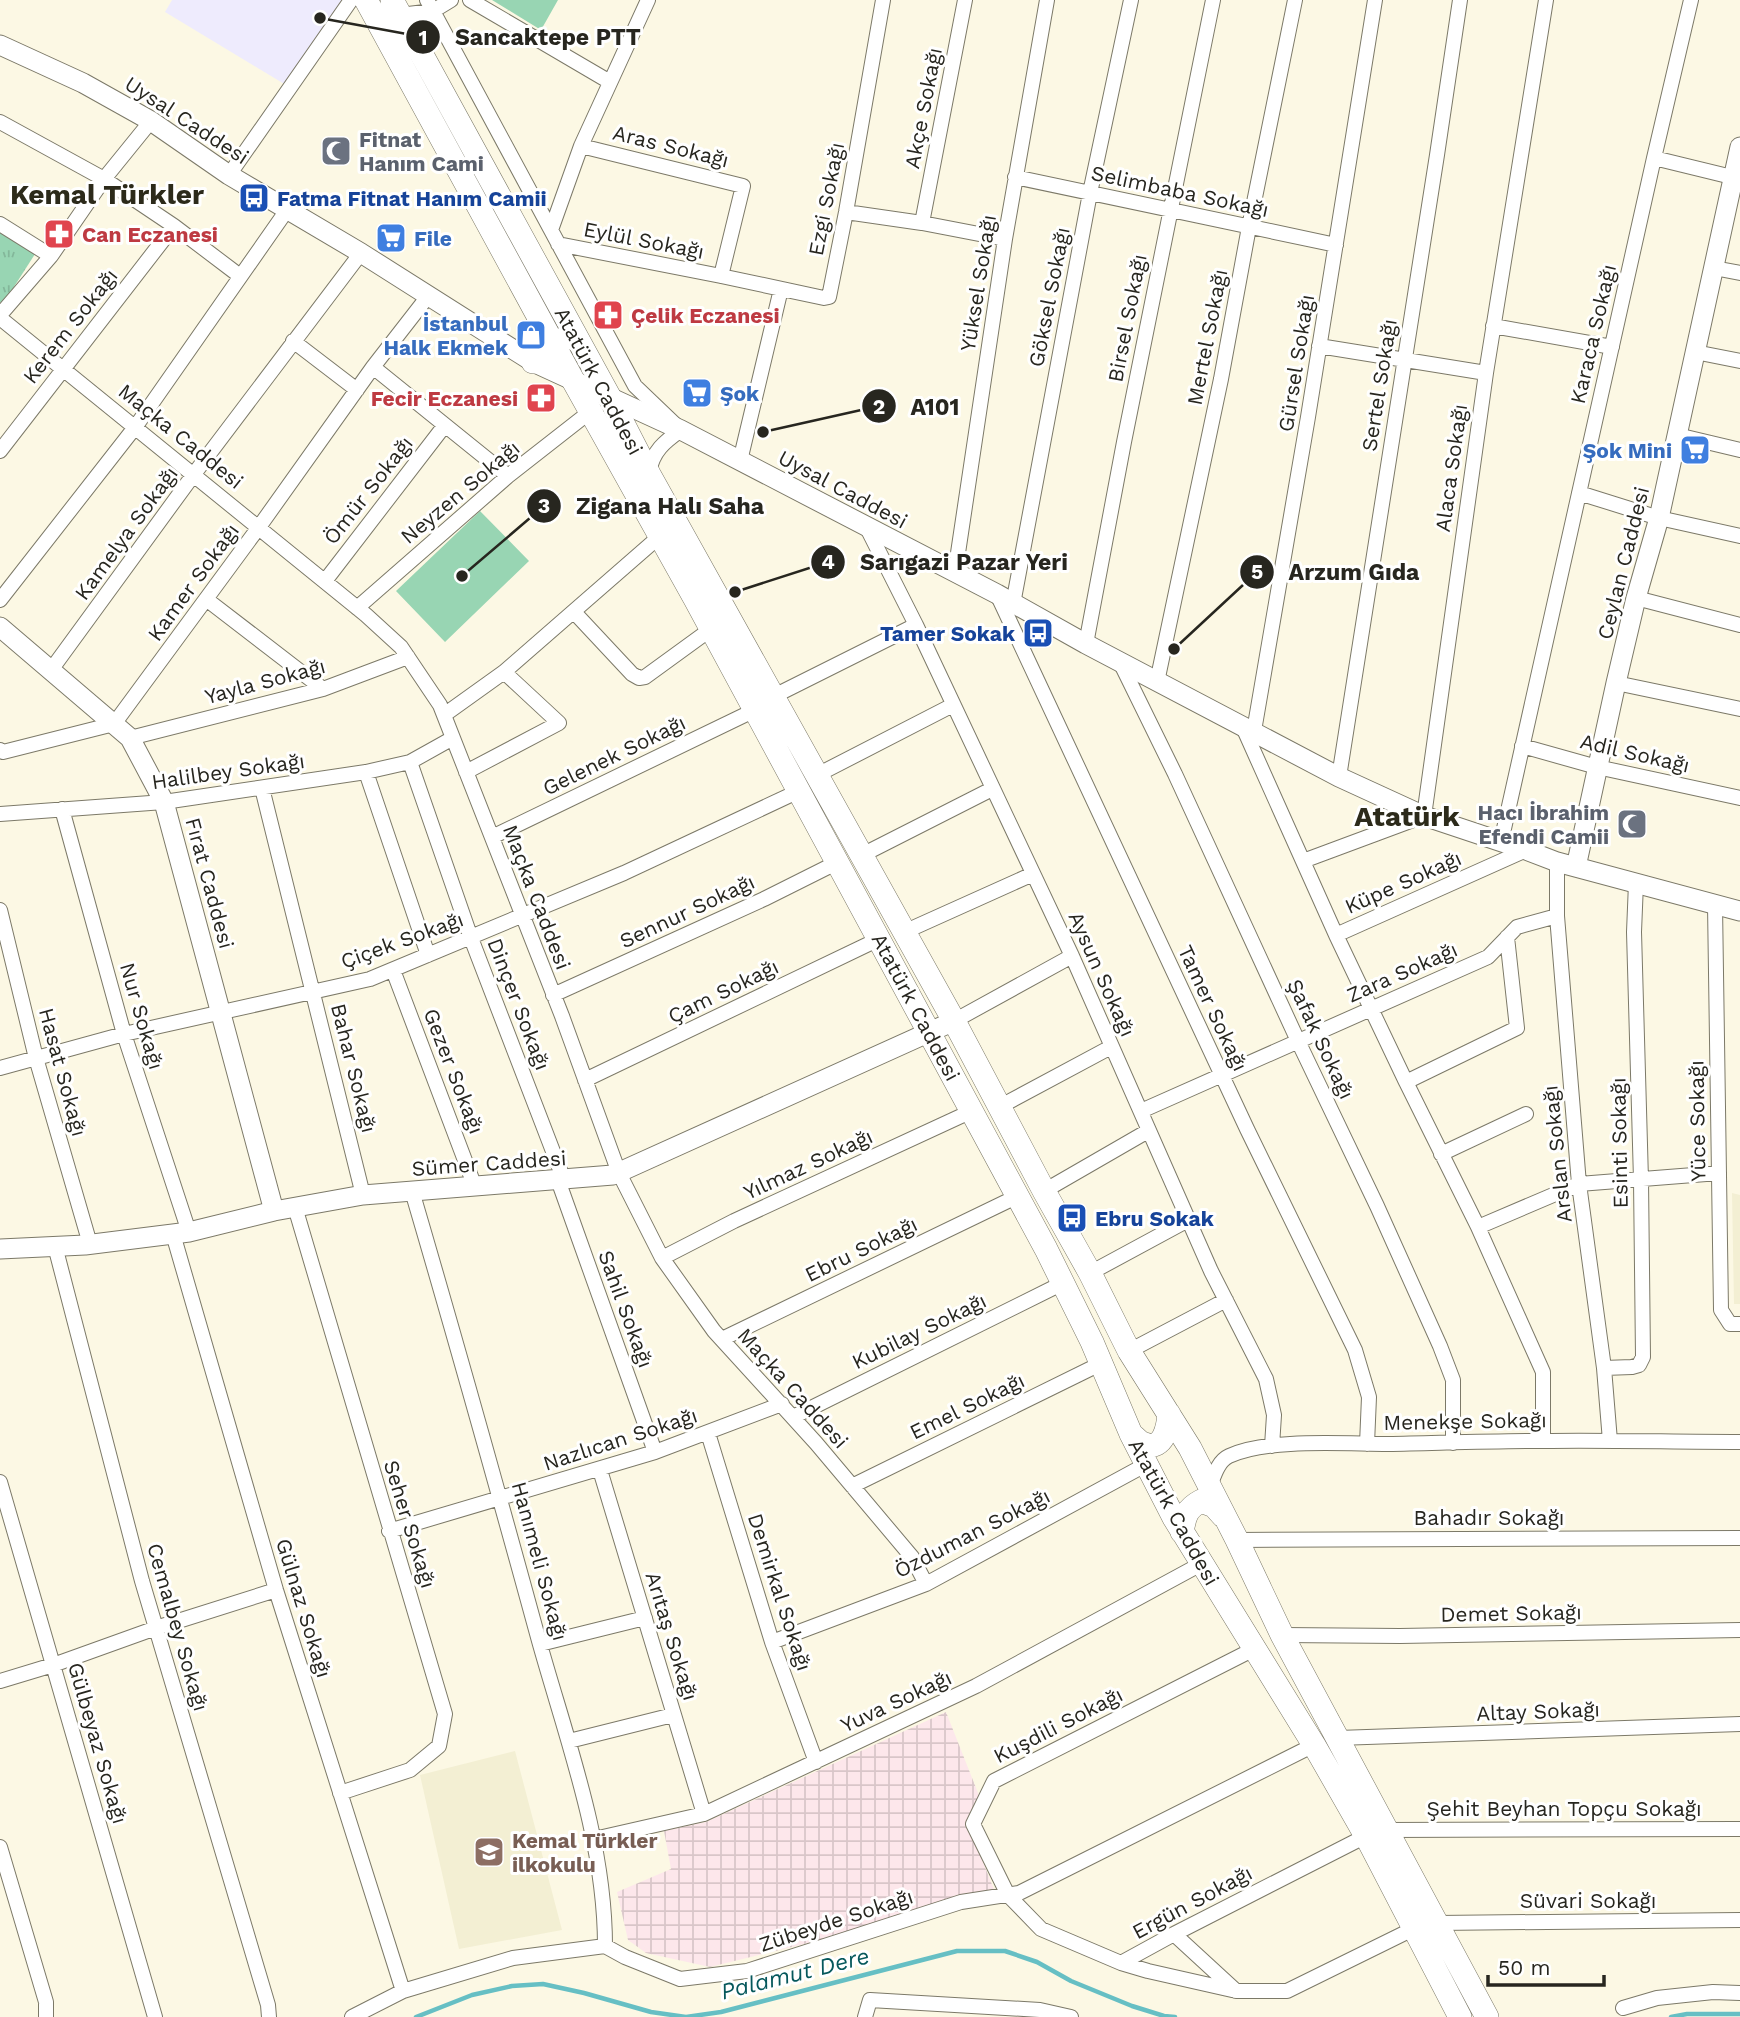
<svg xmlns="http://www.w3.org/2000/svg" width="1740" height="2017" viewBox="0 0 1740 2017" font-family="'Work Sans',sans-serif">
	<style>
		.commercial { fill: #eeebfd }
		.industrial { fill: url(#industrial-grid) }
		.built { fill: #f3efd3 }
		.grass { fill: url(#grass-tufts) }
		.pitch { fill: #98d5b3 }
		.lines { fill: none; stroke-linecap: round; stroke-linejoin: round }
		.stream { stroke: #66bfc4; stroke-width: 4.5 }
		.street-casing { stroke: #7c7968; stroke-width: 16 }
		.secondary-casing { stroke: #7c7968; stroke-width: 21 }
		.primary-casing { stroke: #7c7968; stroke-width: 24 }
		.street { stroke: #fff; stroke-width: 14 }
		.secondary { stroke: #fff; stroke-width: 19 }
		.primary { stroke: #fff; stroke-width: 23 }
		.labels { text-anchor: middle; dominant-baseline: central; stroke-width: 6; stroke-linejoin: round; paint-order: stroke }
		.street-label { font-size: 21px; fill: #27261f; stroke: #fff }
		.worship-label { font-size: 21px; font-weight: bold; fill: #5b616d; stroke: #fff; text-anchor: start }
		.transit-label { font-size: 21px; font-weight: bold; fill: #164399; stroke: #fff; text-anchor: start }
		.health-label { font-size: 21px; font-weight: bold; fill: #be3a42; stroke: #fff; text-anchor: start }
		.shop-label { font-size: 21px; font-weight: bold; fill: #366cbe; stroke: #fff; text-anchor: start }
		.education-label { font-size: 21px; font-weight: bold; fill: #785e54; stroke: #fff; text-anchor: start }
		.water-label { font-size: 23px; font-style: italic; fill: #06585c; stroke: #fff }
		.district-label { font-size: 28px; font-weight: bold; fill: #2c2a1a; stroke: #fff }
		.leader { fill: none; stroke: #27261f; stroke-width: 2.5 }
		.callout-dot { fill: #27261f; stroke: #fff; stroke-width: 2.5 }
		.mark-label { font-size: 21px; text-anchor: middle; font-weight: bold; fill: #fff }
		.callout-label { font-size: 23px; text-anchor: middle; font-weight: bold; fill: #27261f; stroke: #fff; stroke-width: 6; stroke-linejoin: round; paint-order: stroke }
	</style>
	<defs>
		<pattern id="industrial-grid" width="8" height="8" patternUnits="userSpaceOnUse" patternTransform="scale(1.75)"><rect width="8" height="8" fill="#fde7eb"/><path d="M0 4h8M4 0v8" fill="none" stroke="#d9c6c9"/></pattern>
		<pattern id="grass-tufts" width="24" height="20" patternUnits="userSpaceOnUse" patternTransform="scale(1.75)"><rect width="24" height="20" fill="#98d5b3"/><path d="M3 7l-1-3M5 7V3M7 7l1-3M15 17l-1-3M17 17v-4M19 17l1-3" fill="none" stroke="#83b79a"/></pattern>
	</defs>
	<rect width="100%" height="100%" fill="#fcf8e4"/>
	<!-- commercial -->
	<path class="commercial" d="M 172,0 L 348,0 L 286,85 L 165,12 Z"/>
	<!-- industrial -->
	<path class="industrial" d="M 946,1712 L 980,1798 L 967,1822 L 997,1897 L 710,1967 L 646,1953 L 628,1940 L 617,1892 L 671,1869 L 664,1831 L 706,1822 Z"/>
	<!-- built -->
	<path class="built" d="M 1732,1193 L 1740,1195 L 1740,1304 L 1734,1304 Z
		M 515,1751 L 562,1930 L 459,1949 L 420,1775 Z"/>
	<!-- grass -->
	<path class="grass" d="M 0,232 L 35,254 L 3,304 L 0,302 Z"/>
	<!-- pitch -->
	<path class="pitch" d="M 492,0 L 558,0 L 541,30 Z
		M 480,511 L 529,561 L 445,642 L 396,591 Z"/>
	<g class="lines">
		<!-- stream -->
		<path class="stream" d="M 416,2017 L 472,1995 L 512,1986 L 543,1984 L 584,1993 L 651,2012 L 686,2017 L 721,2012 L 957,1951 L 1005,1951 L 1037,1962 L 1071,1981 L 1132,2006 L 1164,2016 L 1175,2017
			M 1671,2017 L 1687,2014 L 1740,2014"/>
		<!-- street casing -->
		<g class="street-casing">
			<path id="street" d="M 427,0 L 635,386 L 681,430 C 664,442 653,451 649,472
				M 470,0 L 610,82
				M 400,15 L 433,11 L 451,0
				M 0,122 L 104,179 L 174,226 L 240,276
				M 581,146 L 743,186 L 721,276
				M 1654,158 L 1740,179
				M 229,175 L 351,0
				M 1015,177 L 1336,245
				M 846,212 L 922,223 L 1005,239
				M 922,223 L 965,0
				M 0,224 L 51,256
				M 551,230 L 581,146 L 648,0
				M 558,244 L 721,276 L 824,298 L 829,297 L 846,212 L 883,0
				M 1714,268 L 1740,273
				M 0,315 L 51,256 L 104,179 L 151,121
				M 0,318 L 366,615 L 401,647 L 440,705 L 562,1016 L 619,1173 L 662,1258 L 714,1331 L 816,1443 L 912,1557 L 926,1584
				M 1493,326 L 1612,347
				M 293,341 L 357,390
				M 1319,346 L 1486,373
				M 1695,352 L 1740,361
				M 373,367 L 508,476
				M 1677,435 L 1740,450
				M 0,451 L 174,226
				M 740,461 L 781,289
				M 1579,493 L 1659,518 L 1740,536
				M 866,526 L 916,625 L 1072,956 L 1211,1271 L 1266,1379 L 1274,1415 L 1272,1446
				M 955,573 L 1005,239 L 1047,0
				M 325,581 L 445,425
				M 997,594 L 1247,1129 L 1355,1350 L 1369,1397 L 1367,1444
				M 1636,598 L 1740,625
				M 206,599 L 323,689
				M 0,600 L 136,426 L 287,210
				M 1013,604 L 1090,193 L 1131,0
				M 357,608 L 508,476 L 591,411
				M 574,612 L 632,674 L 639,678 L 645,677 L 711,629
				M 1086,644 L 1124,442 L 1213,0
				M 1120,662 L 1175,774 L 1298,1041 L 1377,1206 L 1440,1346 L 1453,1380 L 1453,1443
				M 51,670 L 194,474 L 361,253
				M 1157,682 L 1221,379 L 1249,227 L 1295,0
				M 1616,683 L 1740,709
				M 774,696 L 916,625
				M 444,715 L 504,672 L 660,536
				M 1242,725 L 1336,935 L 1406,1082
				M 1254,731 L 1308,417 L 1375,0
				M 130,738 L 323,689 L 408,657
				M 1522,746 L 1597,767 L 1740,798
				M 0,750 L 3,752 L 114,724 L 259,527 L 373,367 L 429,295
				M 410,762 L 471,938 L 564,1180
				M 366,772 L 428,955
				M 466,772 L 559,723 L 504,672
				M 817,775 L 953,705
				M 1339,777 L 1437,155 L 1460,0
				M 262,788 L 363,1195
				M 62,809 L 124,1034 L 189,1232
				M 0,814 L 164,802 L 366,772 L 410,762 L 453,738
				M 492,837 L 755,710
				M 1501,842 L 1654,158 L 1691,0
				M 862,855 L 992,789
				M 1303,861 L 1424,816 L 1486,373 L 1546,0
				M 1557,862 L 1557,916 L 1579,1184 L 1604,1368 L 1610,1441
				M 1715,905 L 1721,1310 L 1730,1324 L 1740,1324
				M 0,910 L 36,1058 L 90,1244
				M 904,932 L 1033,874
				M 1336,935 L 1526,850
				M 1507,937 L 1517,1028 L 1406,1082 L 1478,1227 L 1543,1372 L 1543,1441
				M 393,970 L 475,1187
				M 553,995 L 764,899 L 838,862
				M 954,1021 L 1072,956
				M 0,1068 L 124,1034 L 370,979 L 624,873 L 799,791
				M 585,1080 L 879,939
				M 999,1107 L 1111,1047
				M 1141,1111 L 1488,957 L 1517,927 L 1557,916
				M 1441,1154 L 1526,1114
				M 558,1180 L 655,1452
				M 412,1191 C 456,1341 498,1491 539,1641 C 567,1741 605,1841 605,1946
				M 1044,1191 L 1148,1131
				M 295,1207 L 445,1714 L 439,1746 L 410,1770 L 340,1793
				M 1478,1227 L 1579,1184 L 1719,1173
				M 173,1234 L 276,1590 L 403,1991
				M 55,1246 L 142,1581 L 268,2005 L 269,2017
				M 662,1258 L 734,1221 L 972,1111
				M 1090,1273 L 1188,1220
				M 722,1339 L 1018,1196
				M 1129,1351 L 1226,1300
				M 1604,1368 L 1632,1367 L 1639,1365 L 1643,1357 L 1641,1180 L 1634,932 L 1636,883
				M 793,1417 L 1063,1283
				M 708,1433 L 772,1642 L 816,1762
				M 600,1470 L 704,1814
				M 0,1482 L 155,2017
				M 852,1486 L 1100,1364
				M 1210,1486 C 1214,1476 1218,1461 1229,1456 C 1267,1438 1345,1444 1388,1444 C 1440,1443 1491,1441 1543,1441 C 1608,1440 1674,1442 1740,1442
				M 389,1531 L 655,1452 L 782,1404
				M 1237,1540 L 1740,1538
				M 1282,1635 L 1400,1636 L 1740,1630
				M 772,1642 L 926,1584 L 1147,1464
				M 540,1644 L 645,1618
				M 1254,1649 L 994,1781 L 973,1824 L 1008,1895 L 1041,1929 L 1121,1963 L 1174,1934 L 1366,1836
				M 0,1681 L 53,1665 L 156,1628 L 276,1590
				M 1338,1738 L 1740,1724
				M 569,1741 L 673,1715
				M 1387,1830 L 1740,1829
				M 594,1839 L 704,1814 L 976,1686 L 1201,1564
				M 0,1847 L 46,2002 L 46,2017
				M 1437,1923 L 1740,1920
				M 1174,1934 L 1236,1991 L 1287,1991 L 1415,1928
				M 1121,1963 L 1148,1971 L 1232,1990
				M 1623,2008 L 1657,1998 L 1713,1992 L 1740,1993
				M 352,2017 L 403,1991 L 513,1958 L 605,1946 L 625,1957 L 680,1979 L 747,1971 L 961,1902 L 1019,1893 L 1314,1745
				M 865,2017 L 870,2000 L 1040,2010 L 1071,2017"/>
		</g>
		<!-- secondary casing -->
		<g class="secondary-casing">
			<path id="secondary" d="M 0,45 L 83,83 L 151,121 L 229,175 L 361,253 L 533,362 L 681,430 L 997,594 L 1086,644 L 1339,777 L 1424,816 L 1526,850 L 1557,862 L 1740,911
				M 0,627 L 130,738 L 164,802 L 274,1211
				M 1576,867 L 1616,683 L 1636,598 L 1659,518 L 1740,147
				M 0,1249 L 85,1245 L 189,1232 L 274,1211 L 363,1195 L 613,1175 L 954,1021"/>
		</g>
		<!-- primary casing -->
		<g class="primary-casing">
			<path id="primary" d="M 366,0 L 574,382 L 695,599 L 1046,1249 L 1092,1342 L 1131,1434 L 1174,1518 L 1314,1745 L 1366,1836 L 1460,2017
				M 392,0 L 609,396 L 649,474 L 954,1021 L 1044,1191 L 1090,1273 L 1129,1351 L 1190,1448 L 1237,1540 L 1282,1635 L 1487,2017
				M 533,362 L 556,349 L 563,339
				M 1131,1434 C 1135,1437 1140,1443 1145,1444 C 1164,1451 1168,1426 1169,1414
				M 1182,1532 C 1185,1516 1186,1509 1201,1501 L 1214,1506 L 1223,1516"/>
		</g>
		<!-- street -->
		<use href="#street" class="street"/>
		<!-- secondary -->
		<use href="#secondary" class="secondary"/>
		<!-- primary -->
		<use href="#primary" class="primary"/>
	</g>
	<!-- icons -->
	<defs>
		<g id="mosque-square" transform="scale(1.575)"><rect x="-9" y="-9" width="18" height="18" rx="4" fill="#6b7280" stroke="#fff"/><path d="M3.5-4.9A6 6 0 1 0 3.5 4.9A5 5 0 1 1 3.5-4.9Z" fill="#fff"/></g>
		<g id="bus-square" transform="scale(1.575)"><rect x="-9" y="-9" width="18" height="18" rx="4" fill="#1a4fb4" stroke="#fff"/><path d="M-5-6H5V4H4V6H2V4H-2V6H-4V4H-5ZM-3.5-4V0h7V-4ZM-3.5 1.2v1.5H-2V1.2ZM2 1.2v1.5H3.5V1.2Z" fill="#fff"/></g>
		<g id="pharmacy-square" transform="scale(1.575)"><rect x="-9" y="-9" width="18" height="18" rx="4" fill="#e0444e" stroke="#fff"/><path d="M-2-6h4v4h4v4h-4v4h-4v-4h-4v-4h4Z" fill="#fff"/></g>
		<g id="supermarket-square" transform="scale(1.575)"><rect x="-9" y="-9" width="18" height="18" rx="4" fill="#3f7fe0" stroke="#fff"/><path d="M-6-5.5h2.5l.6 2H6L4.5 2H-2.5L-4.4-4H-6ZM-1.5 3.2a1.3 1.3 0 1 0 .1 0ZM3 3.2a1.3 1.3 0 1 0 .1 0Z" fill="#fff"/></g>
		<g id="shop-square" transform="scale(1.575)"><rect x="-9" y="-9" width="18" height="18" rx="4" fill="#3f7fe0" stroke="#fff"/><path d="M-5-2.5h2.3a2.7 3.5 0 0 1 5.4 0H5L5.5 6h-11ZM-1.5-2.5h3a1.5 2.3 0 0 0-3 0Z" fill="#fff"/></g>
		<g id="school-square" transform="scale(1.575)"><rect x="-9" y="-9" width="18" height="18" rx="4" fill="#8d6e63" stroke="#fff"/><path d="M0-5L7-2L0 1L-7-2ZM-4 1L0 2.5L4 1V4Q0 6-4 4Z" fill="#fff"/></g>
	</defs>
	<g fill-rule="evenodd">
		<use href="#mosque-square" x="336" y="151"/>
		<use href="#bus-square" x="254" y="198"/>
		<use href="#pharmacy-square" x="59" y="234"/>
		<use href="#supermarket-square" x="391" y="238"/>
		<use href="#pharmacy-square" x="608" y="315"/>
		<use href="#shop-square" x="531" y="335"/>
		<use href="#supermarket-square" x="697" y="393"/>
		<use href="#pharmacy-square" x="541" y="398"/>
		<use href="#supermarket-square" x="1695" y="450"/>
		<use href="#bus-square" x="1038" y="633"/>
		<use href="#mosque-square" x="1632" y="824"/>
		<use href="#bus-square" x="1072" y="1218"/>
		<use href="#school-square" x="489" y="1852"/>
	</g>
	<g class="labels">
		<!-- street labels -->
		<g class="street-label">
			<text transform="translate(923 108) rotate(-79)">Akçe Sokağı</text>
			<text transform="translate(187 120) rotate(33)">Uysal Caddesi</text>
			<text transform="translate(671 146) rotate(14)">Aras Sokağı</text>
			<text transform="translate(1180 191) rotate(12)">Selimbaba Sokağı</text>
			<text transform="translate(826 199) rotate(-79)">Ezgi Sokağı</text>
			<text transform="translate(644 240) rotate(11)">Eylül Sokağı</text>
			<text transform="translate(978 283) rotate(-81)">Yüksel Sokağı</text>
			<text transform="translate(1049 297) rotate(-79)">Göksel Sokağı</text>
			<text transform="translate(1127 318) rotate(-79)">Birsel Sokağı</text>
			<text transform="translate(70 326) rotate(-52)">Kerem Sokağı</text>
			<text transform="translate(1593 334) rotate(-77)">Karaca Sokağı</text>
			<text transform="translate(1207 337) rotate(-79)">Mertel Sokağı</text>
			<text transform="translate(1296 363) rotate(-81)">Gürsel Sokağı</text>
			<text transform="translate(599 381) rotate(62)">Atatürk Caddesi</text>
			<text transform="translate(1379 385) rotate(-81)">Sertel Sokağı</text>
			<text transform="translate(181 436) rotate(39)">Maçka Caddesi</text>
			<text transform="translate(1451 468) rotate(-82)">Alaca Sokağı</text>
			<text transform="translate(843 489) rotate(28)">Uysal Caddesi</text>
			<text transform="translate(368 490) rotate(-52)">Ömür Sokağı</text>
			<text transform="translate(460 492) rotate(-40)">Neyzen Sokağı</text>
			<text transform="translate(126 533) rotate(-54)">Kamelya Sokağı</text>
			<text transform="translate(1623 563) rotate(-76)">Ceylan Caddesi</text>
			<text transform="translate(193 582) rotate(-54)">Kamer Sokağı</text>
			<text transform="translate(265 681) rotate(-15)">Yayla Sokağı</text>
			<text transform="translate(1635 753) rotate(13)">Adil Sokağı</text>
			<text transform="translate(614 755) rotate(-26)">Gelenek Sokağı</text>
			<text transform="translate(228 771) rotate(-8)">Halilbey Sokağı</text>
			<text transform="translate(1403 882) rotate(-24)">Küpe Sokağı</text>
			<text transform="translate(210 883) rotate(75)">Fırat Caddesi</text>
			<text transform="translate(537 897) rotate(69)">Maçka Caddesi</text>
			<text transform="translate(687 911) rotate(-25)">Sennur Sokağı</text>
			<text transform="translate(402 940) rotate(-20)">Çiçek Sokağı</text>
			<text transform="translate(1402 972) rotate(-24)">Zara Sokağı</text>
			<text transform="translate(1102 974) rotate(66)">Aysun Sokağı</text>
			<text transform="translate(723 991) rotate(-26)">Çam Sokağı</text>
			<text transform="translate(519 1004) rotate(69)">Dinçer Sokağı</text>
			<text transform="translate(916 1007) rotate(62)">Atatürk Caddesi</text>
			<text transform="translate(1213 1008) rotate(65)">Tamer Sokağı</text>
			<text transform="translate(142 1016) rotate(74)">Nur Sokağı</text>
			<text transform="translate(1321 1039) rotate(65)">Şafak Sokağı</text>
			<text transform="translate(354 1068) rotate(76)">Bahar Sokağı</text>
			<text transform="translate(454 1071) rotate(69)">Gezer Sokağı</text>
			<text transform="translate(63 1072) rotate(75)">Hasat Sokağı</text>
			<text transform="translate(1697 1121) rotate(-91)">Yüce Sokağı</text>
			<text transform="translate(1619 1143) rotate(-91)">Esinti Sokağı</text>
			<text transform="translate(1557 1154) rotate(-96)">Arslan Sokağı</text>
			<text transform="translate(489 1163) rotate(-4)">Sümer Caddesi</text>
			<text transform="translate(808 1164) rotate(-25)">Yılmaz Sokağı</text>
			<text transform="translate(861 1249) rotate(-26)">Ebru Sokağı</text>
			<text transform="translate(626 1309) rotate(70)">Sahil Sokağı</text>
			<text transform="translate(919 1331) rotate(-26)">Kubilay Sokağı</text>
			<text transform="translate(793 1388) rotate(48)">Maçka Caddesi</text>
			<text transform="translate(967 1406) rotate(-26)">Emel Sokağı</text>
			<text transform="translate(1465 1421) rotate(-1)">Menekşe Sokağı</text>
			<text transform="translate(620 1439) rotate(-18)">Nazlıcan Sokağı</text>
			<text transform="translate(1174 1512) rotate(61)">Atatürk Caddesi</text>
			<text x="1489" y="1517">Bahadır Sokağı</text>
			<text transform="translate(410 1524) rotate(73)">Seher Sokağı</text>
			<text transform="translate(972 1533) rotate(-27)">Özduman Sokağı</text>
			<text transform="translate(540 1561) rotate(75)">Hanımeli Sokağı</text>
			<text transform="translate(780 1592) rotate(72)">Demirkal Sokağı</text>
			<text transform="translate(304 1608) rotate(73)">Gülnaz Sokağı</text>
			<text transform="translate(1511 1613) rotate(-1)">Demet Sokağı</text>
			<text transform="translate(178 1627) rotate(74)">Cemalbey Sokağı</text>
			<text transform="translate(672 1636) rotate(73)">Arıtaş Sokağı</text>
			<text transform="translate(896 1701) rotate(-25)">Yuva Sokağı</text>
			<text transform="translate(1538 1711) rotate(-2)">Altay Sokağı</text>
			<text transform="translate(1058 1725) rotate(-27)">Kuşdili Sokağı</text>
			<text transform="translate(98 1743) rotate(74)">Gülbeyaz Sokağı</text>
			<text x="1564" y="1808">Şehit Beyhan Topçu Sokağı</text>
			<text x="1588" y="1900">Süvari Sokağı</text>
			<text transform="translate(1192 1902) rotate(-28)">Ergün Sokağı</text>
			<text transform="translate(836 1920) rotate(-18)">Zübeyde Sokağı</text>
		</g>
		<!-- worship labels -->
		<g class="worship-label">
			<text x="359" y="139">Fitnat<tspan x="359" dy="24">Hanım Cami</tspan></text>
			<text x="1609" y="812" text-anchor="end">Hacı İbrahim<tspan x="1609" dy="24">Efendi Camii</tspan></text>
		</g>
		<!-- transit labels -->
		<g class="transit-label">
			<text x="277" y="198">Fatma Fitnat Hanım Camii</text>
			<text x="1015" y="633" text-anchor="end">Tamer Sokak</text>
			<text x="1095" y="1218">Ebru Sokak</text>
		</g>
		<!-- health labels -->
		<g class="health-label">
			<text x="82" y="234">Can Eczanesi</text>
			<text x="631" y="315">Çelik Eczanesi</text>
			<text x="518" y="398" text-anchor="end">Fecir Eczanesi</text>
		</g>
		<!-- shop labels -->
		<g class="shop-label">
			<text x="414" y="238">File</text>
			<text x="508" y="323" text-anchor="end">İstanbul<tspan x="508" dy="24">Halk Ekmek</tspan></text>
			<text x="720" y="393">Şok</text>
			<text x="1672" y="450" text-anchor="end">Şok Mini</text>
		</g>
		<!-- education labels -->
		<g class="education-label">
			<text x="512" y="1840">Kemal Türkler<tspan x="512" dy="24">ilkokulu</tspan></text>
		</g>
		<!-- water labels -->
		<g class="water-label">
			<text transform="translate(795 1974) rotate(-14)">Palamut Dere</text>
		</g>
		<!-- district labels -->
		<g class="district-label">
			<text x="107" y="194">Kemal Türkler</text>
			<text x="1407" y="816">Atatürk</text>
		</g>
	</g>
	<!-- callouts -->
	<path class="leader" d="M320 18L423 37M763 432L879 406M462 576L544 506M735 592L828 562M1174 649L1257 572"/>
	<g class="callout-dot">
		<circle cx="320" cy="18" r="7"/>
		<circle cx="763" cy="432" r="7"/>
		<circle cx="462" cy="576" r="7"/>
		<circle cx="735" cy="592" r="7"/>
		<circle cx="1174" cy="649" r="7"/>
		<circle cx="423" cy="37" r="18"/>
		<circle cx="879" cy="406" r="18"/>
		<circle cx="544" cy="506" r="18"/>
		<circle cx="828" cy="562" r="18"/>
		<circle cx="1257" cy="572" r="18"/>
	</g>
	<g class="mark-label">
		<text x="423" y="45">1</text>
		<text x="879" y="414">2</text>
		<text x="544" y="513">3</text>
		<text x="828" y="569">4</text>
		<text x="1257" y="579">5</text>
	</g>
	<g class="callout-label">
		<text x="548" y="45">Sancaktepe PTT</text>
		<text x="935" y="415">A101</text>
		<text x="670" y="514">Zigana Halı Saha</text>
		<text x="964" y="570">Sarıgazi Pazar Yeri</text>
		<text x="1354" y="580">Arzum Gıda</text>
	</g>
	<!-- scale -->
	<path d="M1488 1975v10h116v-10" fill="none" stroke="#27261f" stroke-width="3.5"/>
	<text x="1498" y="1975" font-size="21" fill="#27261f" stroke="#ffffff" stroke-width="5" paint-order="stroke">50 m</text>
</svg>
